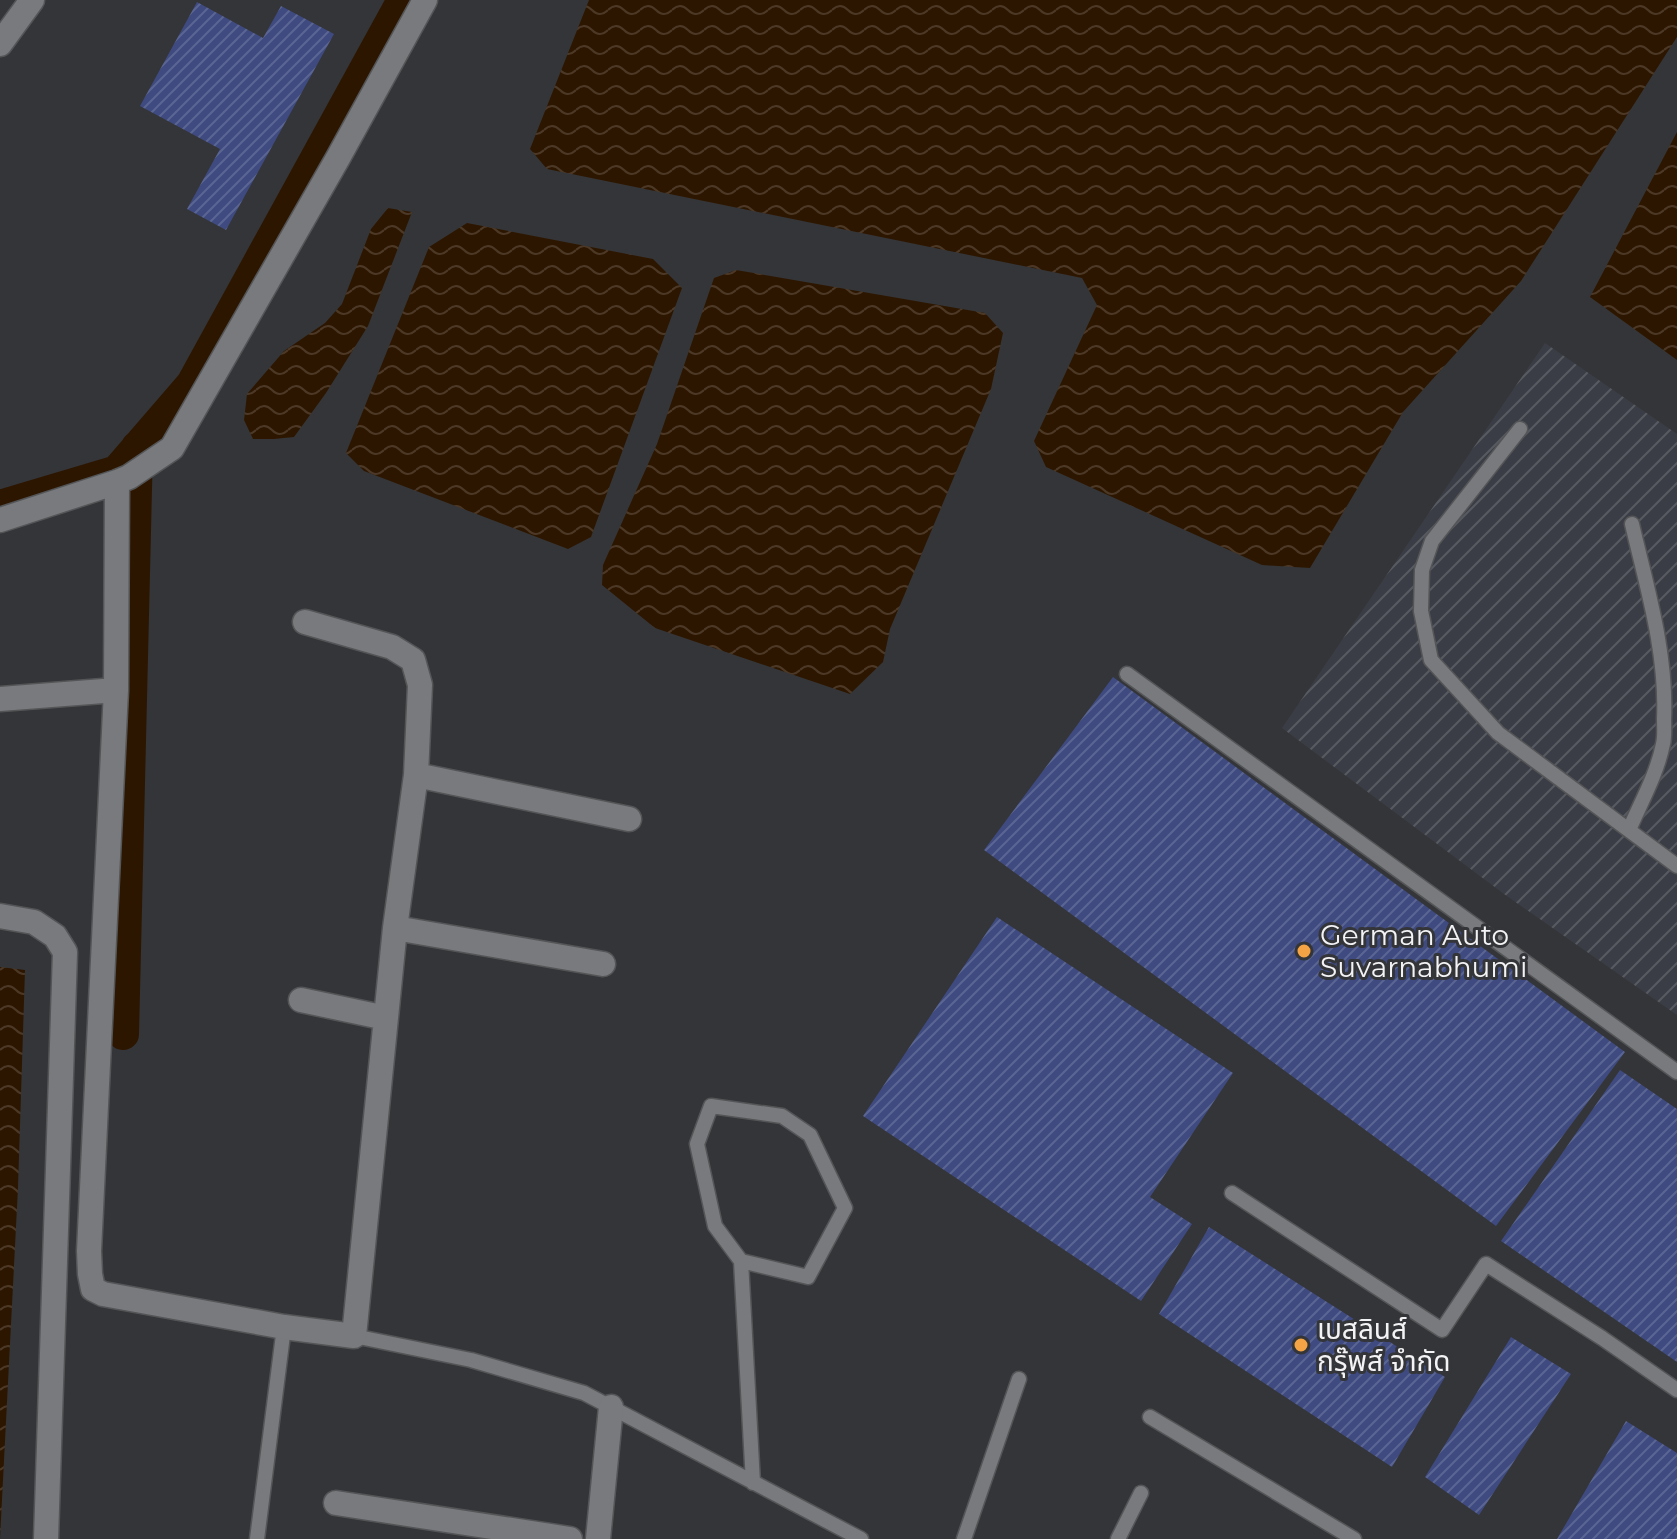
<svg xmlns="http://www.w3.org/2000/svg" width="1677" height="1539" viewBox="0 0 1677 1539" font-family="Montserrat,'Noto Sans Thai',sans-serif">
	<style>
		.industrial { fill: url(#industrial-furrows) }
		.water { fill: url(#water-waves) }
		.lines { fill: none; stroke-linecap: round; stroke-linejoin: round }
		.canal { stroke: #2d1600; stroke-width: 32 }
		.building { fill: url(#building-hatch) }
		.service-casing { stroke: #545557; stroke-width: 17 }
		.minor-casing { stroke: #545557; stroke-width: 27 }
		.service { stroke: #787a7d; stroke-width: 14 }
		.minor { stroke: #787a7d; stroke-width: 24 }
		.poi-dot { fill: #f4a345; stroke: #343538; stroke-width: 3 }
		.labels { text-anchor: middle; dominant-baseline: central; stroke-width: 6; stroke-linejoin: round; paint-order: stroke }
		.poi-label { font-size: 28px; fill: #f3f3f5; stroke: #343538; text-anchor: start }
	</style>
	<defs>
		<pattern id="industrial-furrows" width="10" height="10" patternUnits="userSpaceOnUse" patternTransform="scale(2)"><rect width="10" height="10" fill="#3b3d46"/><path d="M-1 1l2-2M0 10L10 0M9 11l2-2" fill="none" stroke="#585a61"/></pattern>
		<pattern id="water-waves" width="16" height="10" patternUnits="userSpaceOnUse" patternTransform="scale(2)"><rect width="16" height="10" fill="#2d1600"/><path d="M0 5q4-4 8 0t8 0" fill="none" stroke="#4c3826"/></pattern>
		<pattern id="building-hatch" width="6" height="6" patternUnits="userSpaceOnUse" patternTransform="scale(2)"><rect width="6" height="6" fill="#3e4a80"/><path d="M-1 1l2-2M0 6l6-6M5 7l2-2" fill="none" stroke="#5a6593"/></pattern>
	</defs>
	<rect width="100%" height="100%" fill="#343538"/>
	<!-- industrial -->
	<path class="industrial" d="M 1545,343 L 1677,434 L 1677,1015 L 1504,894 L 1282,728 Z"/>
	<!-- water -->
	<path class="water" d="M 589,0 L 1677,0 L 1677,37 L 1521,281 L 1403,412 L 1310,568 L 1262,565 L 1046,467 L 1034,441 L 1097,305 L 1082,278 L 547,169 L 530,149 Z
		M 1677,132 L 1677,360 L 1590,297 Z
		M 388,208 L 412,212 L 368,326 L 326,393 L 294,437 L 274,439 L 253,439 L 244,420 L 247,394 L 284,351 L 325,323 L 342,304 L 371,229 Z
		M 467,223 L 653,259 L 682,288 L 591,537 L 568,549 L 364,471 L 346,453 L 429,247 Z
		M 736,270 L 985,313 L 1003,333 L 991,389 L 890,629 L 883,662 L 850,694 L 655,628 L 602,585 L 603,565 L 657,444 L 714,278 Z
		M 0,967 L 25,970 L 18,1188 L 0,1539 Z"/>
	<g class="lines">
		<!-- canal -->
		<path class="canal" d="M 0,506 L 117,471 L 192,384 L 403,0
			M 123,1034 L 137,447"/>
	</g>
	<!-- building -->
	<path class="building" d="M 197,2 L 263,38 L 281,6 L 334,34 L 226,230 L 187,209 L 220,149 L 140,106 Z
		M 1113,677 L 1625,1052 L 1496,1226 L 984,850 Z
		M 997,917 L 1233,1073 L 1150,1197 L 1192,1224 L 1141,1301 L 863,1116 Z
		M 1620,1070 L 1677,1109 L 1677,1362 L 1501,1241 Z
		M 1209,1227 L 1445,1377 L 1392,1467 L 1159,1314 Z
		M 1511,1337 L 1571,1374 L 1479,1515 L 1425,1477 Z
		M 1626,1421 L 1677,1453 L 1677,1539 L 1557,1539 Z"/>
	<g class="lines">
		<!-- service casing -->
		<g class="service-casing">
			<path id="service" d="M 1520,429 L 1432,541 L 1422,570 L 1421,611 L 1431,660 L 1498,733 L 1677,866
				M 1127,674 L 1677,1072
				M 1629,830 C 1641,802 1657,774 1663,744 C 1665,736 1664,727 1664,719 C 1667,653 1647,588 1632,524
				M 1232,1193 L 1442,1330 L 1486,1264 L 1602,1338 L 1677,1390
				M 741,1261 L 808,1277 L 845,1208 L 810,1135 L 782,1116 L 711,1106 L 697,1144 L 715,1226 L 741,1261 L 753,1483
				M 354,1336 L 471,1360 L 584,1393 L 861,1539
				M 1150,1417 L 1354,1539
				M 257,1539 L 284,1327
				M 964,1539 L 1019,1379
				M 1118,1539 L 1141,1493"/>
		</g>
		<!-- minor casing -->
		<g class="minor-casing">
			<path id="minor" d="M 0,44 L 32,0
				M 0,520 L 117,482 L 129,477 L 172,448 L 338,158 L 425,0
				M 116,690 L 117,482
				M 0,699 L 116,690 L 89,1251 L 90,1274 L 93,1289 L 103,1294 L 284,1327 L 354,1336 L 395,928 L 416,775 L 420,685 L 413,660 L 392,647 L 305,622
				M 416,775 L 629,819
				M 0,916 L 34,922 L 55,936 L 65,952 L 46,1539
				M 395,928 L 603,964
				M 301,1000 L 386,1018
				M 336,1503 L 570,1539
				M 598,1539 L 611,1407"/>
		</g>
		<!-- service -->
		<use href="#service" class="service"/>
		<!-- minor -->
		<use href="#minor" class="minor"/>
	</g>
	<!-- markers -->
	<g class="poi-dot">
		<circle cx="1304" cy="951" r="8"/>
		<circle cx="1301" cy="1345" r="8"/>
	</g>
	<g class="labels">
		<!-- poi labels -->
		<g class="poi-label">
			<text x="1320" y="935">German Auto<tspan x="1320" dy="32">Suvarnabhumi</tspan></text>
			<text x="1317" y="1329">เบสลินส์<tspan x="1317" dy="32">กรุ๊พส์ จำกัด</tspan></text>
		</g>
	</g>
</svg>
